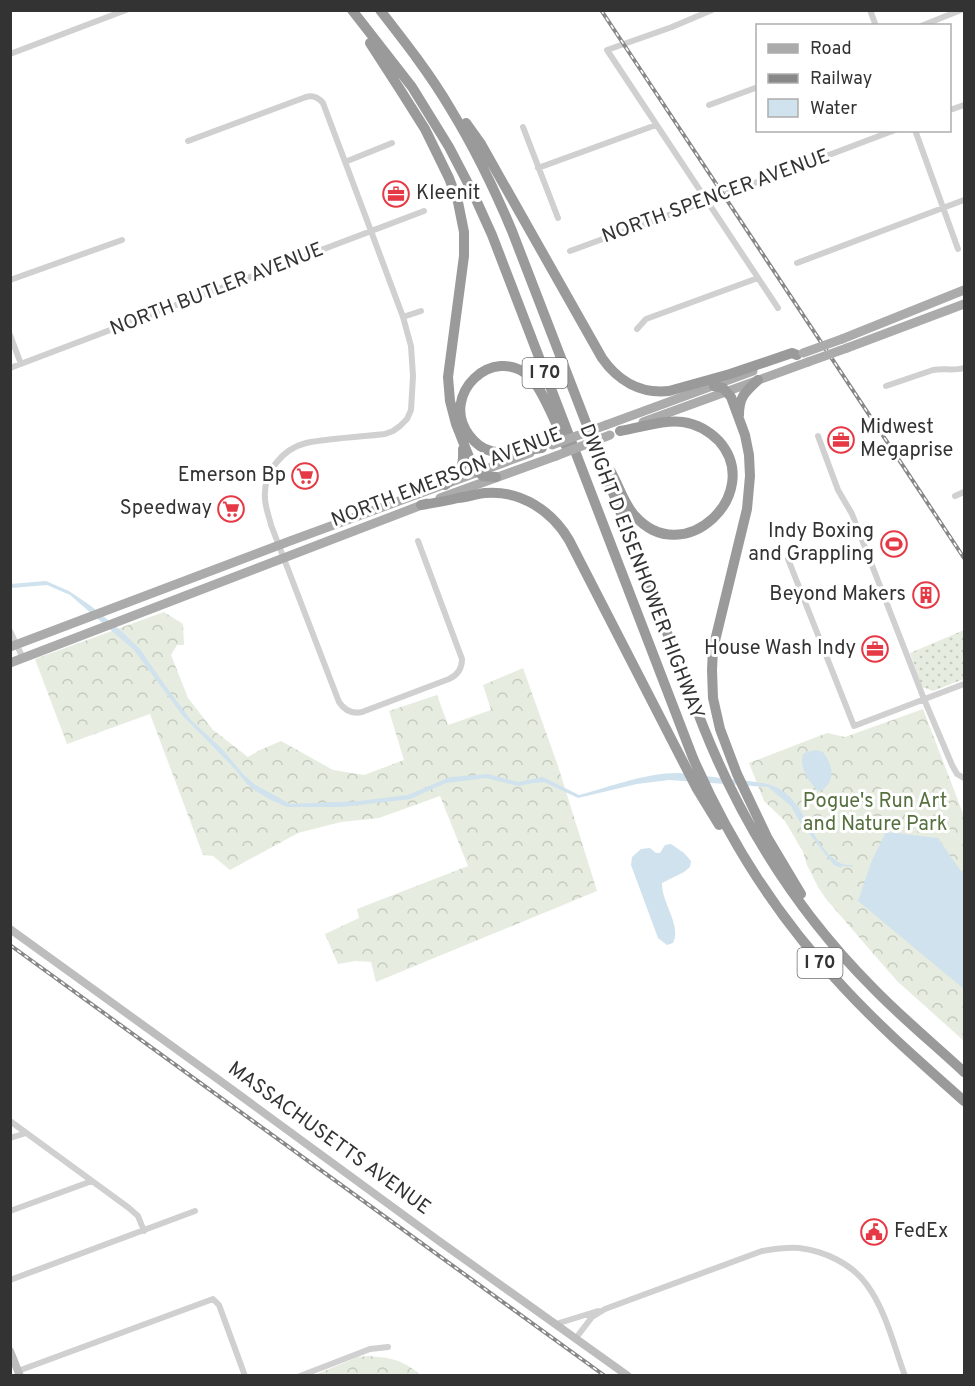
<svg xmlns="http://www.w3.org/2000/svg" width="975" height="1386" viewBox="0 0 975 1386" font-family="Overpass,sans-serif">
	<style>
		.grass { fill: url(#grass-dots) }
		.forest { fill: url(#forest-crowns) }
		.water { fill: #cfe2ee }
		.lines { fill: none; stroke-linecap: round; stroke-linejoin: round }
		.stream { stroke: #cfe2ee; stroke-width: 1.5 }
		.street { stroke: #d0d0d0; stroke-width: 6 }
		.secondary { stroke: #bdbdbd; stroke-width: 8 }
		.primary { stroke: #ababab; stroke-width: 9 }
		.highway { stroke: #9a9a9a; stroke-width: 10 }
		.rail-casing { stroke: #888; stroke-width: 4 }
		.rail { stroke: #fff; stroke-width: 1.5; stroke-dasharray: 4.5; stroke-linecap: butt }
		.primary-bridge { stroke: #ababab; stroke-width: 9 }
		.labels { text-anchor: middle; dominant-baseline: central; stroke-width: 6; stroke-linejoin: round; paint-order: stroke }
		.shield { fill: #fff; stroke: #707070; stroke-width: 1.5 }
		.shield-label { font-size: 18px; font-weight: bold; fill: #333 }
		.poi-label { font-size: 20px; fill: #333; stroke: #fff; text-anchor: end }
		.street-label { font-size: 20px; fill: #333; stroke: #fff }
		.park-label { font-size: 20px; fill: #56703f; stroke: #fff }
	</style>
	<defs>
		<pattern id="grass-dots" width="8" height="8" patternUnits="userSpaceOnUse" patternTransform="scale(1.5)"><rect width="8" height="8" fill="#e6ecdf"/><path d="M2 2h.1M6 6h.1" fill="none" stroke="#c6cbc0" stroke-width="1.8" stroke-linecap="round"/></pattern>
		<pattern id="forest-crowns" width="20" height="18" patternUnits="userSpaceOnUse" patternTransform="scale(1.5)"><rect width="20" height="18" fill="#e6ecdf"/><path d="M2 6a3 3 0 1 1 6 0M12 15a3 3 0 1 1 6 0" fill="none" stroke="#c6cbc0"/></pattern>
	</defs>
	<rect width="100%" height="100%" fill="#fff"/>
	<!-- grass -->
	<path class="grass" d="M 964,630 L 964,679 L 933,691 L 922,687 L 910,653 Z"/>
	<!-- forest -->
	<path class="forest" d="M 164,612 L 183,624 L 184,645 L 177,645 L 171,655 L 188,698 L 213,730 L 248,757 L 260,750 L 281,741 L 333,770 L 364,775 L 404,760 L 389,711 L 437,695 L 448,725 L 491,710 L 483,685 L 523,668 L 558,766 L 597,891 L 376,982 L 371,962 L 355,961 L 338,964 L 325,934 L 359,918 L 357,909 L 468,866 L 440,796 L 379,818 L 341,822 L 298,833 L 230,870 L 213,856 L 203,855 L 150,714 L 67,744 L 35,659 Z
		M 923,709 L 964,816 L 964,1041 L 897,981 L 826,899 L 818,887 L 807,865 L 803,852 L 785,821 L 764,801 L 749,763 L 827,733 L 845,737 Z
		M 367,1356 C 392,1358 401,1359 421,1375 L 312,1376 L 358,1357 Z"/>
	<!-- water -->
	<path class="water" d="M 46,581 L 69,591 L 91,606 L 120,630 L 140,649 L 164,684 L 191,720 L 222,749 L 244,775 L 254,784 L 290,804 L 359,801 L 408,795 L 450,777 L 488,774 L 518,782 L 543,777 L 579,795 C 610,787 645,773 678,773 C 697,774 718,778 737,780 C 756,782 775,782 789,796 C 809,816 816,851 842,864 L 841,868 L 834,865 L 800,822 L 791,806 L 768,787 L 669,780 L 637,784 L 578,798 L 544,782 L 533,783 L 518,786 L 486,778 L 446,783 L 410,799 L 343,807 L 287,807 L 271,800 L 254,790 L 247,784 L 234,768 L 183,716 L 134,650 L 70,595 L 47,585 L 11,588 L 10,584 Z
		M 816,750 L 823,752 C 834,767 836,782 819,792 C 809,781 799,770 803,754 L 807,752 Z
		M 886,832 L 938,838 L 963,874 L 964,878 L 964,989 L 858,901 L 872,860 Z
		M 671,844 L 684,853 L 691,861 L 690,867 L 684,872 L 662,883 C 661,902 682,926 673,943 L 667,945 L 658,938 L 631,865 L 632,857 L 641,849 L 650,848 L 656,853 L 660,853 L 665,845 Z"/>
	<g class="lines">
		<!-- stream -->
		<path class="stream" d="M 840,865 L 852,866"/>
		<!-- street -->
		<path class="street" d="M 712,10 L 672,27 L 607,50 L 778,308
			M 870,10 L 876,26
			M 921,26 L 961,10
			M 10,54 L 126,10
			M 709,105 L 758,87
			M 950,110 L 964,105
			M 523,127 L 558,218
			M 915,130 L 958,249
			M 188,141 L 306,97 C 313,95 318,97 323,103 L 371,231 L 403,317 L 411,346 L 413,376 L 411,410 L 407,419 L 400,426 L 393,431 L 385,434 C 368,436 351,437 334,439 C 325,440 315,441 306,443 C 282,449 263,473 265,498 C 265,507 269,516 271,525 L 339,702 C 345,711 353,714 362,712 L 449,679 C 458,675 462,669 462,659 L 418,541
			M 345,162 L 392,143
			M 538,168 L 656,125
			M 570,251 L 707,201 L 895,130
			M 797,263 L 964,200
			M 10,280 L 122,240
			M 403,317 L 421,311
			M 637,329 L 646,319 L 758,278
			M 10,335 L 21,364
			M 10,368 L 424,211
			M 886,386 L 933,370 C 943,368 954,371 964,368
			M 818,436 L 838,490 L 852,514 L 924,699 L 952,765 L 957,774 L 964,778
			M 955,496 L 964,492
			M 788,559 L 854,726 L 964,684
			M 10,631 L 23,658
			M 10,1121 L 129,1208 L 138,1216 L 144,1231
			M 10,1138 L 26,1133
			M 10,1211 L 92,1181
			M 10,1280 L 195,1211
			M 556,1324 L 598,1311
			M 576,1338 L 592,1317 L 605,1309 L 762,1251 C 774,1249 787,1247 799,1248 C 825,1251 852,1264 867,1285 C 886,1311 894,1346 905,1376
			M 18,1371 L 213,1299 L 219,1305 L 245,1376
			M 300,1376 L 370,1349 L 388,1347"/>
		<!-- secondary -->
		<path class="secondary" d="M 10,929 L 219,1080 L 439,1241 L 628,1376
			M 10,1351 L 20,1376"/>
		<!-- primary -->
		<path class="primary" d="M 842,339 L 964,290
			M 847,348 L 964,304
			M 643,422 L 808,362
			M 606,425 L 753,371
			M 440,498 L 556,456
			M 10,647 L 290,541 L 530,453
			M 10,663 L 427,503"/>
		<!-- highway -->
		<path class="highway" d="M 352,10 L 412,87 L 449,147 L 473,193 L 492,235 L 693,758 C 730,843 781,922 845,989 C 882,1029 924,1065 964,1101
			M 380,10 C 405,42 430,74 450,108 C 474,147 494,188 512,231 L 703,726 C 742,824 798,913 873,988 C 902,1018 934,1044 964,1072
			M 370,43 L 401,91 L 425,129 L 449,178 L 458,202 L 464,232 L 464,256 L 448,377 L 450,401 L 456,424 L 473,467 L 483,476 L 496,477
			M 466,123 L 481,144 L 602,358 C 618,381 641,394 669,391 L 730,374 L 792,353 L 797,355
			M 714,386 L 723,388 L 731,397 L 745,435 L 749,455 L 750,476 L 747,509 L 713,649 L 712,670 L 713,698 L 720,729 L 737,774 L 767,837 L 801,894
			M 739,415 C 739,397 745,392 758,380
			M 542,448 C 525,450 507,455 491,451 C 482,449 475,443 469,435 C 439,395 493,343 530,377 C 543,389 558,429 566,446
			M 611,472 C 619,486 624,504 635,516 C 684,571 765,493 719,441 C 709,431 697,424 683,422 C 665,419 639,428 620,431
			M 445,485 C 460,473 464,469 463,449
			M 421,505 C 434,503 446,501 458,498 C 467,497 476,494 485,493 C 521,490 552,511 569,540 L 697,789 L 719,825"/>
		<!-- rail casing -->
		<g class="rail-casing">
			<path id="rail" d="M 601,10 L 964,558
				M 10,945 L 605,1376"/>
		</g>
		<!-- rail -->
		<use href="#rail" class="rail"/>
		<!-- primary-bridge -->
		<path class="primary-bridge" d="M 803,353 L 842,339
			M 808,362 L 847,348
			M 552,445 L 606,425
			M 556,456 L 610,435"/>
	</g>
	<!-- icons -->
	<defs>
		<g id="office-ring" transform="scale(1.35)"><circle r="9.5" fill="#fff" stroke="#e63946" stroke-width="1.5"/><path d="M-6-3h4V-5.5h4V-3h4V5H-6ZM-1-4.5V-3h2v-1.5ZM-6 0V1H6V0Z" fill="#e63946"/></g>
		<g id="supermarket-ring" transform="scale(1.35)"><circle r="9.5" fill="#fff" stroke="#e63946" stroke-width="1.5"/><path d="M-6-5.5h2.5l.6 2H6L4.5 2H-2.5L-4.4-4H-6ZM-1.5 3.2a1.3 1.3 0 1 0 .1 0ZM3 3.2a1.3 1.3 0 1 0 .1 0Z" fill="#e63946"/></g>
		<g id="stadium-ring" transform="scale(1.35)"><circle r="9.5" fill="#fff" stroke="#e63946" stroke-width="1.5"/><path d="M0-5a6.5 5 0 1 0 0 10a6.5 5 0 1 0 0-10ZM-3.5-1.8h7v3.6h-7Z" fill="#e63946"/></g>
		<g id="building-ring" transform="scale(1.35)"><circle r="9.5" fill="#fff" stroke="#e63946" stroke-width="1.5"/><path d="M-4-6H4V6H1V3H-1V6H-4ZM-2.5-4.3h1.7v1.8h-1.7ZM.8-4.3h1.7v1.8H.8ZM-2.5-1h1.7V.8h-1.7ZM.8-1h1.7V.8H.8Z" fill="#e63946"/></g>
		<g id="civic-ring" transform="scale(1.35)"><circle r="9.5" fill="#fff" stroke="#e63946" stroke-width="1.5"/><path d="M-.6-6.5H3V-4.5H.6V-3L4-1V1h2V6H-6V1h2V-1L-.6-3ZM-1.2 2.5V6h2.4V2.5Z" fill="#e63946"/></g>
	</defs>
	<g fill-rule="evenodd">
		<use href="#office-ring" x="396" y="194"/>
		<use href="#office-ring" x="841" y="440"/>
		<use href="#supermarket-ring" x="305" y="476"/>
		<use href="#supermarket-ring" x="231" y="509"/>
		<use href="#stadium-ring" x="894" y="544"/>
		<use href="#building-ring" x="926" y="595"/>
		<use href="#office-ring" x="875" y="649"/>
		<use href="#civic-ring" x="874" y="1232"/>
	</g>
	<g class="labels">
		<!-- shield labels -->
		<g class="shield">
			<rect x="522.5" y="358" width="45" height="30" rx="4.5"/>
			<rect x="797.5" y="948" width="45" height="30" rx="4.5"/>
		</g>
		<g class="shield-label">
			<text x="545" y="373">I 70</text>
			<text x="820" y="963">I 70</text>
		</g>
		<!-- poi labels -->
		<g class="poi-label">
			<text x="416" y="194" text-anchor="start">Kleenit</text>
			<text x="860" y="428" text-anchor="start">Midwest<tspan x="860" dy="23">Megaprise</tspan></text>
			<text x="286" y="476">Emerson Bp</text>
			<text x="212" y="509">Speedway</text>
			<text x="874" y="532">Indy Boxing<tspan x="874" dy="23">and Grappling</tspan></text>
			<text x="906" y="595">Beyond Makers</text>
			<text x="856" y="649">House Wash Indy</text>
			<text x="894" y="1232" text-anchor="start">FedEx</text>
		</g>
		<!-- street labels -->
		<g class="street-label">
			<text transform="translate(716 197) rotate(-20)">NORTH SPENCER AVENUE</text>
			<text transform="translate(217 290) rotate(-21)">NORTH BUTLER AVENUE</text>
			<text transform="translate(447 478) rotate(-21)">NORTH EMERSON AVENUE</text>
			<text transform="translate(641 572) rotate(69)">DWIGHT D EISENHOWER HIGHWAY</text>
			<text transform="translate(329 1139) rotate(36)">MASSACHUSETTS AVENUE</text>
		</g>
		<!-- park labels -->
		<g class="park-label">
			<text x="875" y="802">Pogue's Run Art<tspan x="875" dy="23">and Nature Park</tspan></text>
		</g>
	</g>
	<!-- border -->
	<rect width="975" height="1386" fill="none" stroke="#333333" stroke-width="24"/>
	<!-- legend -->
	<rect x="756" y="24" width="195" height="108" fill="#ffffff" stroke="#adadad" stroke-width="1.5"/>
	<rect x="768" y="44" width="30" height="9" fill="#ababab" stroke="#adadad" stroke-width="1.5"/>
	<text x="810" y="54" font-size="18" fill="#333333">Road</text>
	<rect x="768" y="74" width="30" height="9" fill="#888888" stroke="#adadad" stroke-width="1.5"/>
	<text x="810" y="84" font-size="18" fill="#333333">Railway</text>
	<rect x="768" y="99" width="30" height="18" fill="#cfe2ee" stroke="#adadad" stroke-width="1.5"/>
	<text x="810" y="114" font-size="18" fill="#333333">Water</text>
</svg>
